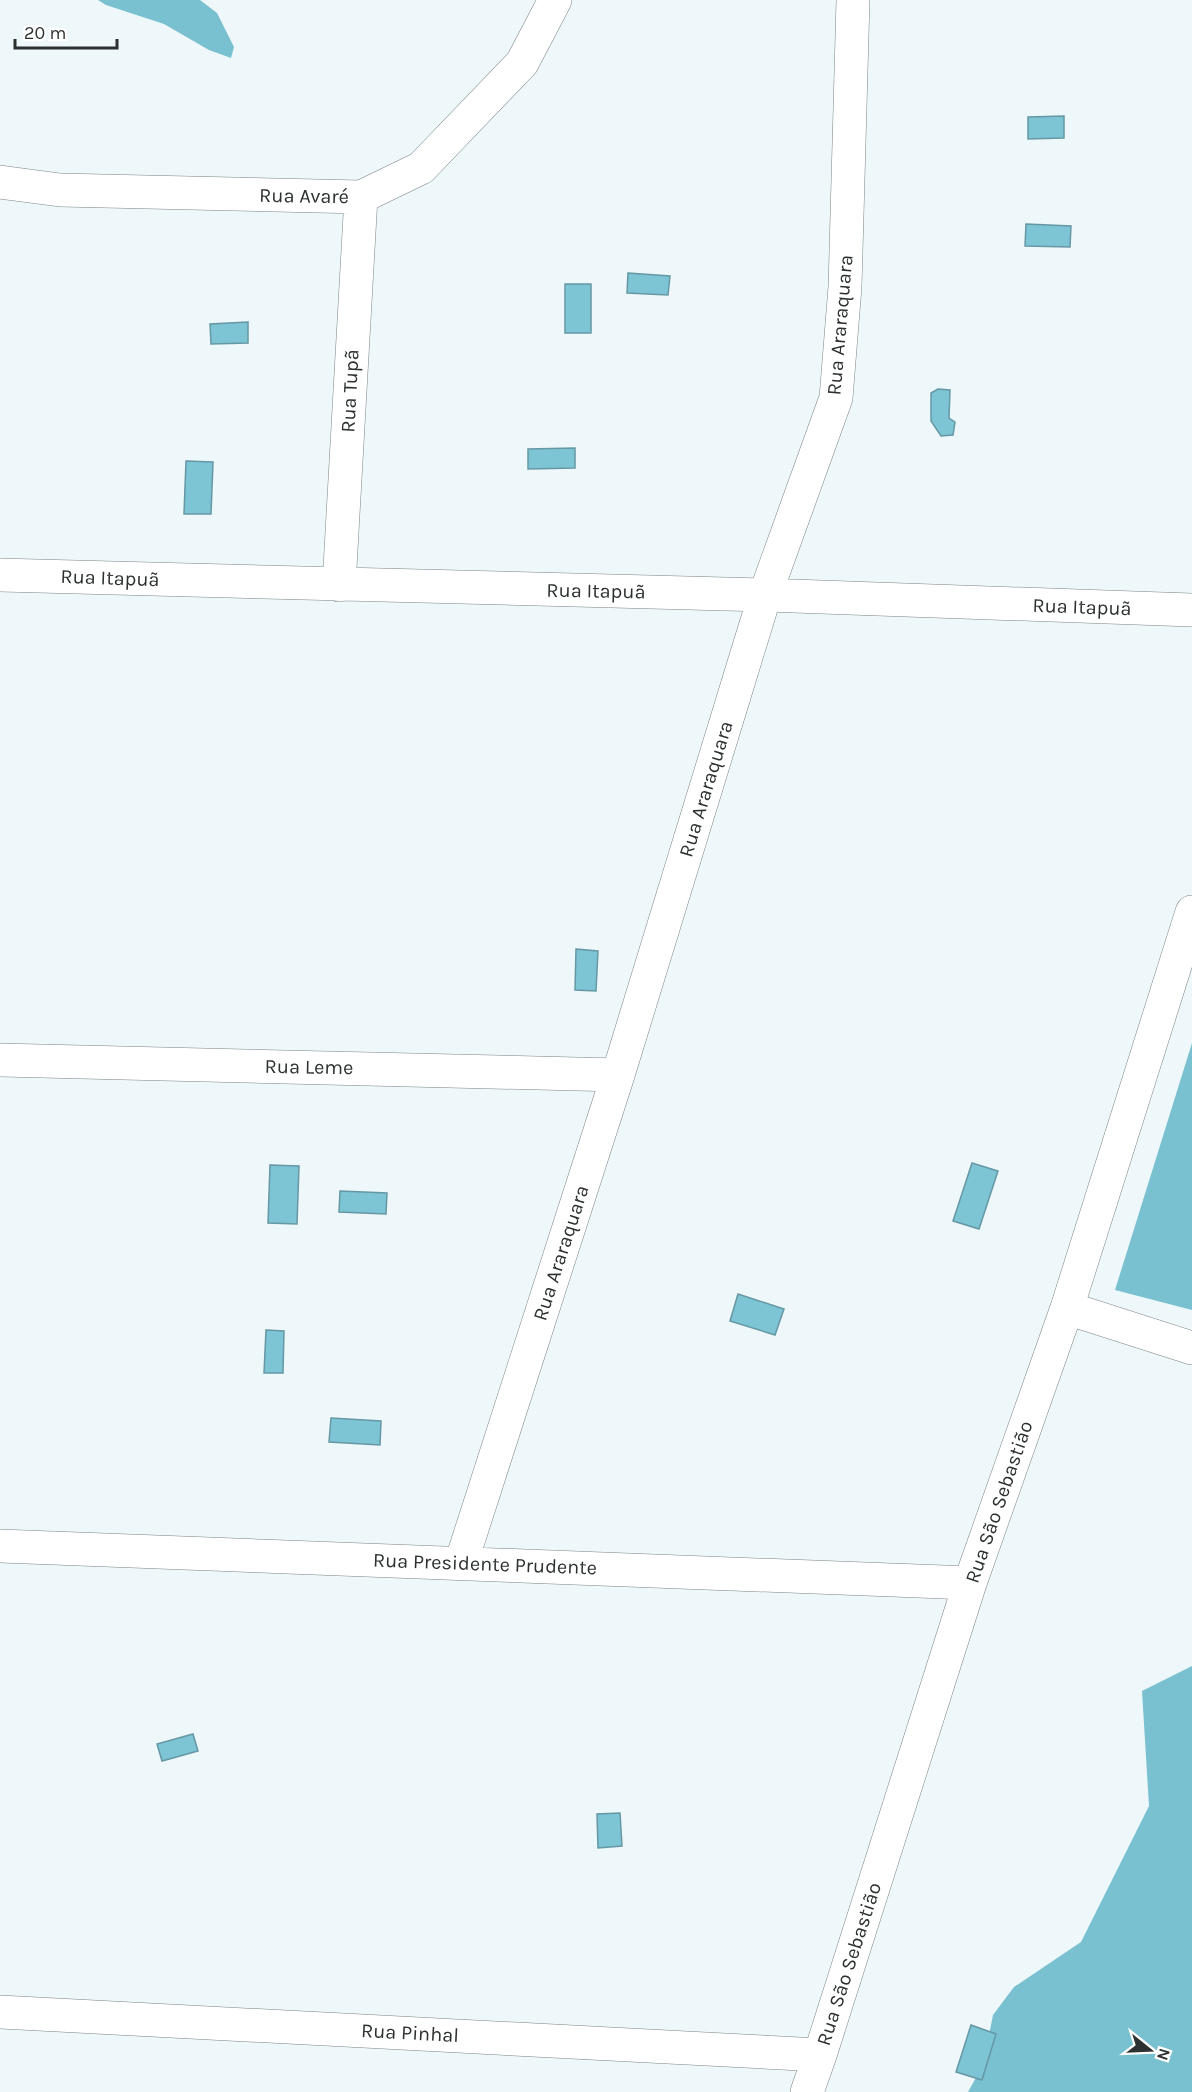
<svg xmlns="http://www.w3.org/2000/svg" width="1192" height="2092" viewBox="0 0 1192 2092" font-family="Karla,sans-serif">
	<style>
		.forest { fill: #79c0d1 }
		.water { fill: #7dc4d5; stroke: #6598a4; stroke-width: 1.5 }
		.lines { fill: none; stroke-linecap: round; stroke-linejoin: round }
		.street-casing { stroke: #7c8486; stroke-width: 34 }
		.street { stroke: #fff; stroke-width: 33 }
		.labels { text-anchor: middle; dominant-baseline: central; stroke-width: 4.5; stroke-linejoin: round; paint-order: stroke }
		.street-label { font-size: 20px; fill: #2c3031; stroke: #fff }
	</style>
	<rect width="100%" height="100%" fill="#eef7fa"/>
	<!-- forest -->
	<path class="forest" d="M 98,0 L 200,0 L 217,13 L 234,47 L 231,58 L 209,50 L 164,24 L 106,5 Z
		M 1192,1043 L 1192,1310 L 1115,1290 Z
		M 1192,1666 L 1192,2092 L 968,2092 L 983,2065 L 993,2015 L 1014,1987 L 1081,1942 L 1149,1806 L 1142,1691 Z"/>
	<!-- water -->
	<path class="water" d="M 1064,116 L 1064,138 L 1028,139 L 1028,117 Z
		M 1026,224 L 1071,226 L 1070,247 L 1025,246 Z
		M 628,273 L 670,276 L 668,295 L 627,293 Z
		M 565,284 L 591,284 L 591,333 L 565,333 Z
		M 248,322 L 248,343 L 211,344 L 210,324 Z
		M 938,389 L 950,390 L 949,418 L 955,422 L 953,435 L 941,436 L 931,421 L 931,393 Z
		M 575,448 L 575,468 L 528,469 L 528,449 Z
		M 186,461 L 213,462 L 211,514 L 184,514 Z
		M 576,949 L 598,951 L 596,991 L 575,990 Z
		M 972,1163 L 998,1171 L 979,1229 L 953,1221 Z
		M 270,1165 L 299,1166 L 297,1224 L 268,1223 Z
		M 340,1191 L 387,1193 L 386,1214 L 339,1212 Z
		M 738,1294 L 784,1309 L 775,1335 L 730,1321 Z
		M 266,1330 L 284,1331 L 283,1373 L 264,1373 Z
		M 331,1418 L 381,1421 L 380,1445 L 329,1442 Z
		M 193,1734 L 198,1751 L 162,1761 L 157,1744 Z
		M 620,1813 L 622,1846 L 598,1848 L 597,1814 Z
		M 971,2025 L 996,2034 L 982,2080 L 956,2072 Z"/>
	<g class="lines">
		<!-- street casing -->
		<g class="street-casing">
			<path id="street" d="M 0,182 L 60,190 L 361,197 L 421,168 L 522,63 L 555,0
				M 0,575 L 765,595 L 1192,610
				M 339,585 L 361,197
				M 0,1060 L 618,1075
				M 1067,1308 L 1192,1348
				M 0,1546 L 970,1583
				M 461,1563 L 618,1075 L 765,595 L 836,398 L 845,287 L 853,0
				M 0,2012 L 820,2055
				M 807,2092 L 820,2055 L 970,1583 L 1067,1308 L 1192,912"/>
		</g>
		<!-- street -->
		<use href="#street" class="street"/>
	</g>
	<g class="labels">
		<!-- street labels -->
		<g class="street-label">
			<text transform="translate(304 196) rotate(1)">Rua Avaré</text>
			<text transform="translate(840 325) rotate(-85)">Rua Araraquara</text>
			<text transform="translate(350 391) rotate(-87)">Rua Tupã</text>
			<text transform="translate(110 578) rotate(2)">Rua Itapuã</text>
			<text transform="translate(596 591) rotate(1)">Rua Itapuã</text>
			<text transform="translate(1082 607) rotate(2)">Rua Itapuã</text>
			<text transform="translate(706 789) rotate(-73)">Rua Araraquara</text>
			<text transform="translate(309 1067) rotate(1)">Rua Leme</text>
			<text transform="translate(561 1253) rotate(-72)">Rua Araraquara</text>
			<text transform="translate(999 1502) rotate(-71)">Rua São Sebastião</text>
			<text transform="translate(485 1564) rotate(2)">Rua Presidente Prudente</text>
			<text transform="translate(849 1964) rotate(-72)">Rua São Sebastião</text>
			<text transform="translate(410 2033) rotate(3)">Rua Pinhal</text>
		</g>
	</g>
	<!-- north arrow -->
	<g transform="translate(1150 2050) rotate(108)" stroke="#ffffff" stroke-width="4.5" paint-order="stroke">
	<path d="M0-4.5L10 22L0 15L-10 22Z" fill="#2c3031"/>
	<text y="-9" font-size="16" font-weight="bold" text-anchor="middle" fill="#2c3031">N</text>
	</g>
	<!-- scale -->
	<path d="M15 39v9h102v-9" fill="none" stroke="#2c3031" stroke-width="3"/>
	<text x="24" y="39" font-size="18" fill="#2c3031" stroke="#ffffff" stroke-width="4.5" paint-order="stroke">20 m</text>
</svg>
